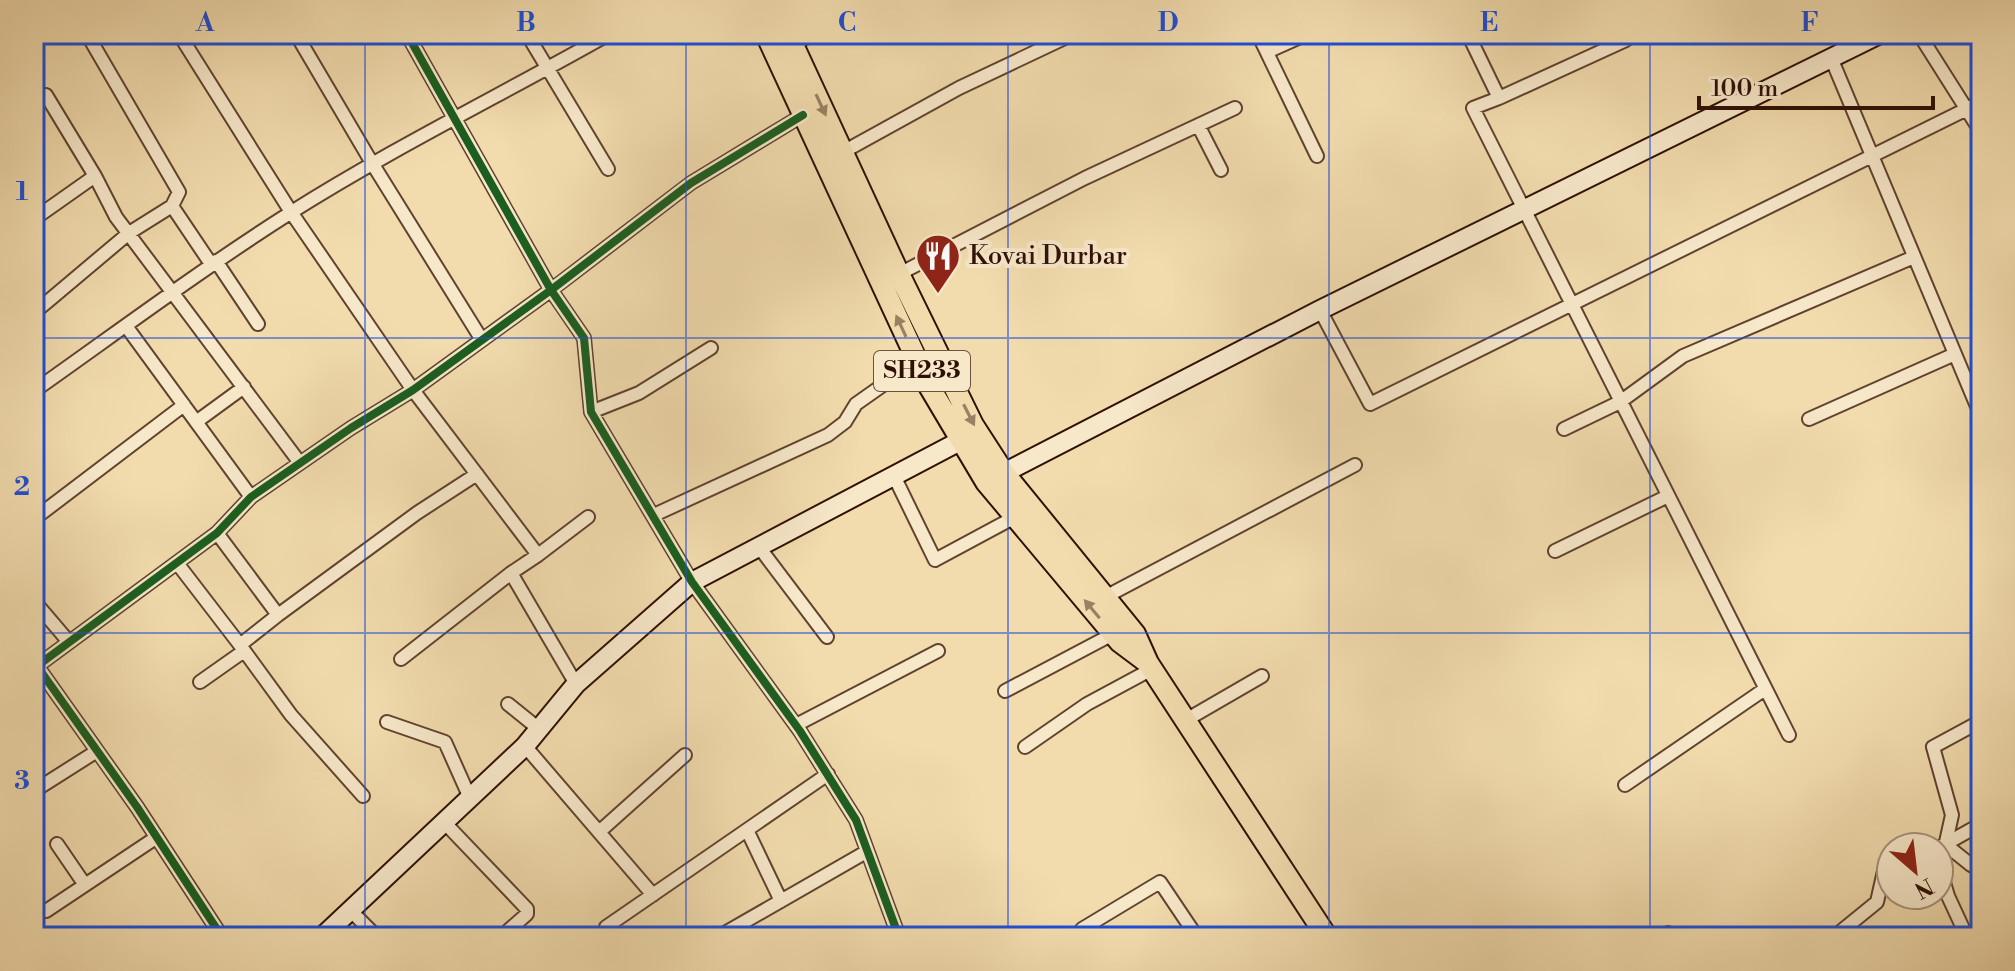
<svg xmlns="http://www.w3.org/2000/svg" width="2015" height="971" viewBox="0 0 2015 971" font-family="'Libre Bodoni',serif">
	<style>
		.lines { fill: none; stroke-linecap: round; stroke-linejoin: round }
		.street-casing { stroke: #60432f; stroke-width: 16 }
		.secondary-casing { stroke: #2f1005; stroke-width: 22 }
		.primary-casing { stroke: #2f1005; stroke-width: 24 }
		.street { stroke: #f7e8ca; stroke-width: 12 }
		.secondary { stroke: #f7e8ca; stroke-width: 18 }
		.primary { stroke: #f2dcae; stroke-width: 20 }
		.cycleway-casing { stroke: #f7e8ca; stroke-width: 13 }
		.cycleway { stroke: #1b5e20; stroke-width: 8 }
		.oneway { fill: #9a8062 }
		.grid { fill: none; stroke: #1d4ed8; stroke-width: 2; stroke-opacity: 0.55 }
		.labels { text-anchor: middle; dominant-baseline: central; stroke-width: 8; stroke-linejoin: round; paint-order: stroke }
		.shield { fill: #f7e8ca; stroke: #6b5140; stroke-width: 2 }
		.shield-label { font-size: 24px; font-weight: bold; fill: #2f1005 }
		.poi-label { font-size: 26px; fill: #2f1005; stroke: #f7e8ca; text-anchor: start }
		.neatline { fill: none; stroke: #1d4ed8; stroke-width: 3 }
		.grid-label { font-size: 26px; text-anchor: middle; font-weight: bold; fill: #1d4ed8 }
	</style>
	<rect width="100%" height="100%" fill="#f2dcae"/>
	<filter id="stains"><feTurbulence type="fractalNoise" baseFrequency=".0025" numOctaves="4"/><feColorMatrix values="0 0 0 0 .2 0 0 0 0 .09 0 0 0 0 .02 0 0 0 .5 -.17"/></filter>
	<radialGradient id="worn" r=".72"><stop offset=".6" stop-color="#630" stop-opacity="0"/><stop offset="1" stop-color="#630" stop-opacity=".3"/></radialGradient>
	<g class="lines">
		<!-- street casing -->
		<g class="street-casing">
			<path id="street" d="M 87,34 L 179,192 L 172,206 L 211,264
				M 179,34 L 291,212 L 413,390 L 538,555 L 511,573 L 576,684
				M 296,34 L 372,163 L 482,340
				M 407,34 L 551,290 L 584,338 L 591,412 L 692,582 L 800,731 L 856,820 L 899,937
				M 527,34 L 608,169
				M 1258,34 L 1317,156
				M 1468,34 L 1499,98 L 1626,40
				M 1919,34 L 1981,132
				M 793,45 L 812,34
				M 1269,51 L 1307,34
				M 1832,60 L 1981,416
				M 46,95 L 95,176 L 116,217 L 300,463
				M 1499,98 L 1473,108 L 1789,735
				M 1198,125 L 1221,170
				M 843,152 L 959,88 L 1073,34
				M 34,219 L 95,176
				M 216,261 L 258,324
				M 899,274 L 1085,178 L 1235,108
				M 1320,310 L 1370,404 L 1981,102
				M 34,313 L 129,233 L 172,206
				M 126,326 L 251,497
				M 34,391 C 119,331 202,269 290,213 C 393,148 503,94 609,34
				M 591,412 L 639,393 L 711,348
				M 1809,419 L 1955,354
				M 196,422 L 244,387
				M 1564,429 L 1620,402 L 1683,356 L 1914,257
				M 894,476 L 935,560 L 1015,517
				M 654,515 L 828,435 L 845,422 L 856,404 L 917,361
				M 34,519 L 184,405
				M 217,533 L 278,615 L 417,513 L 477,474
				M 759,547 L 827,637
				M 1555,551 L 1668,496
				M 538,555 L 588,517
				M 177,563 L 240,645 L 278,615
				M 1105,597 L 1355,465
				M 34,601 L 69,642
				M 240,645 L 291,715 L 363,796
				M 401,659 L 511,573
				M 200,682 L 244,651
				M 1005,691 L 1113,634
				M 508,704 L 539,729
				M 1186,720 L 1262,676
				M 387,722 L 445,742 L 470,798
				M 796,725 L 938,651
				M 525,746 L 653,895
				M 1025,747 L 1087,704 L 1152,669
				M 1625,785 L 1765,689
				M 34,791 L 97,751
				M 444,822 L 527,909 L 527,914 L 501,937
				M 747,830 L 781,901
				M 599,832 L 685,755
				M 57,844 L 85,885
				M 1946,845 L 1971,865 L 1981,870
				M 1942,846 L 1981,824
				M 350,910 L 377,937
				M 46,911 L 157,837
				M 606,927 L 828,774
				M 1082,929 L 1160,882 L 1197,937
				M 1668,933 L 1669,937
				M 222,937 L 137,807 L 37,666 L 217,533 L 251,497 L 351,428 L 413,390 L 551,290 L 691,183 L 803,115
				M 718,937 L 866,852
				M 1834,937 L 1877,902 L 1884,871 L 1891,868
				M 1967,937 L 1948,896 L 1940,869 L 1952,815 L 1933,747 L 1981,721"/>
		</g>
		<!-- secondary casing -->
		<g class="secondary-casing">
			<path id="secondary" d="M 992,479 L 1320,310 L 1880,34
				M 322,937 L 525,746 L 576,684 L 692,582 L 960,441"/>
		</g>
		<!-- primary casing -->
		<g class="primary-casing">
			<path id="primary" d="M 766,34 L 929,386 L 986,482 L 1120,642 L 1148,663 L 1327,937
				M 788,34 L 899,274 L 973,425 L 1004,473 L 1135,634 L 1148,663"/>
		</g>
		<!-- street -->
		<use href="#street" class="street"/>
		<!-- secondary -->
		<use href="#secondary" class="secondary"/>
		<!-- primary -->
		<use href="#primary" class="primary"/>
		<!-- cycleway casing -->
		<g class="cycleway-casing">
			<path id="cycleway" d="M 407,34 L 551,290 L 584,338 L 591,412 L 692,582 L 800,731 L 856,820 L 899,937
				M 222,937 L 137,807 L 37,666 L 217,533 L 251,497 L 351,428 L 413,390 L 551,290 L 691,183 L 803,115"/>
		</g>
		<!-- cycleway -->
		<use href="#cycleway" class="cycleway"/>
	</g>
	<!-- one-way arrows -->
	<defs><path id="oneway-solid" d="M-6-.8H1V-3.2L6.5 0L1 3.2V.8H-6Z" transform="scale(2)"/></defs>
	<g class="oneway">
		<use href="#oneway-solid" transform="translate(821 105) rotate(65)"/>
		<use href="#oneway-solid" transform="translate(901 326) rotate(-115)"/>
		<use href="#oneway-solid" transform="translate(969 415) rotate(63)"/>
		<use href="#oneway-solid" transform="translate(1092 609) rotate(-130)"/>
	</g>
	<!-- grid -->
	<path class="grid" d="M 365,34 L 365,937M 686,34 L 686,937M 1008,34 L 1008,937M 1329,34 L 1329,937M 1650,34 L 1650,937M 34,338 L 1981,338M 34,633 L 1981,633"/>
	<!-- icons -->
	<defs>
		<g id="restaurant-pin" transform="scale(2.3)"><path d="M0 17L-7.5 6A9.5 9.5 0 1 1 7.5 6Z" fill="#8f2418" stroke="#f7e8ca"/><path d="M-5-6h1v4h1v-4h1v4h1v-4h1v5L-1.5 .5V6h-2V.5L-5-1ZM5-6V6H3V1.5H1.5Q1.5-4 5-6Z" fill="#fff"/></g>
	</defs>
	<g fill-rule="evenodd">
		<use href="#restaurant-pin" x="938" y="256"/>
	</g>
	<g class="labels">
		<!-- shield labels -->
		<rect class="shield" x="874" y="351" width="96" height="40" rx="6"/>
		<g class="shield-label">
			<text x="922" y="371">SH233</text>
		</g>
		<!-- poi labels -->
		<g class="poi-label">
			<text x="969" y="256">Kovai Durbar</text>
		</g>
	</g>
	<!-- margin -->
	<rect width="2015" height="971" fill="none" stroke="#f2dcae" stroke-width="88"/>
	<!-- north arrow -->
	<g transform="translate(1915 871) rotate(152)"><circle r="38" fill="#f7e8ca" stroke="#a7927b" stroke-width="2"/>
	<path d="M0-6L14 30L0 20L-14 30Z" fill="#8f2418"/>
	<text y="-12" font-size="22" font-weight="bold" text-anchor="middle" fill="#2f1005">N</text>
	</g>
	<!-- scale -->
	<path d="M1699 96v12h234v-12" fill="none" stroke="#2f1005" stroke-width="4"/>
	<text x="1711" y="96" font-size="24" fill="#2f1005" stroke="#f7e8ca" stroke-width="6" paint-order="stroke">100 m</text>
	<rect x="44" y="44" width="1927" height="883" class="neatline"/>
	<g class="grid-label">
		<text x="205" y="31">A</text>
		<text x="526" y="31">B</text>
		<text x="847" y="31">C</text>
		<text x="1168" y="31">D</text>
		<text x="1489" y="31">E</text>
		<text x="1810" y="31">F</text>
		<text x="22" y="200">1</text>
		<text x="22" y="495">2</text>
		<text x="22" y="789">3</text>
	</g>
	<rect width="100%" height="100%" filter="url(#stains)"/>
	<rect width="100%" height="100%" fill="url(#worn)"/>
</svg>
